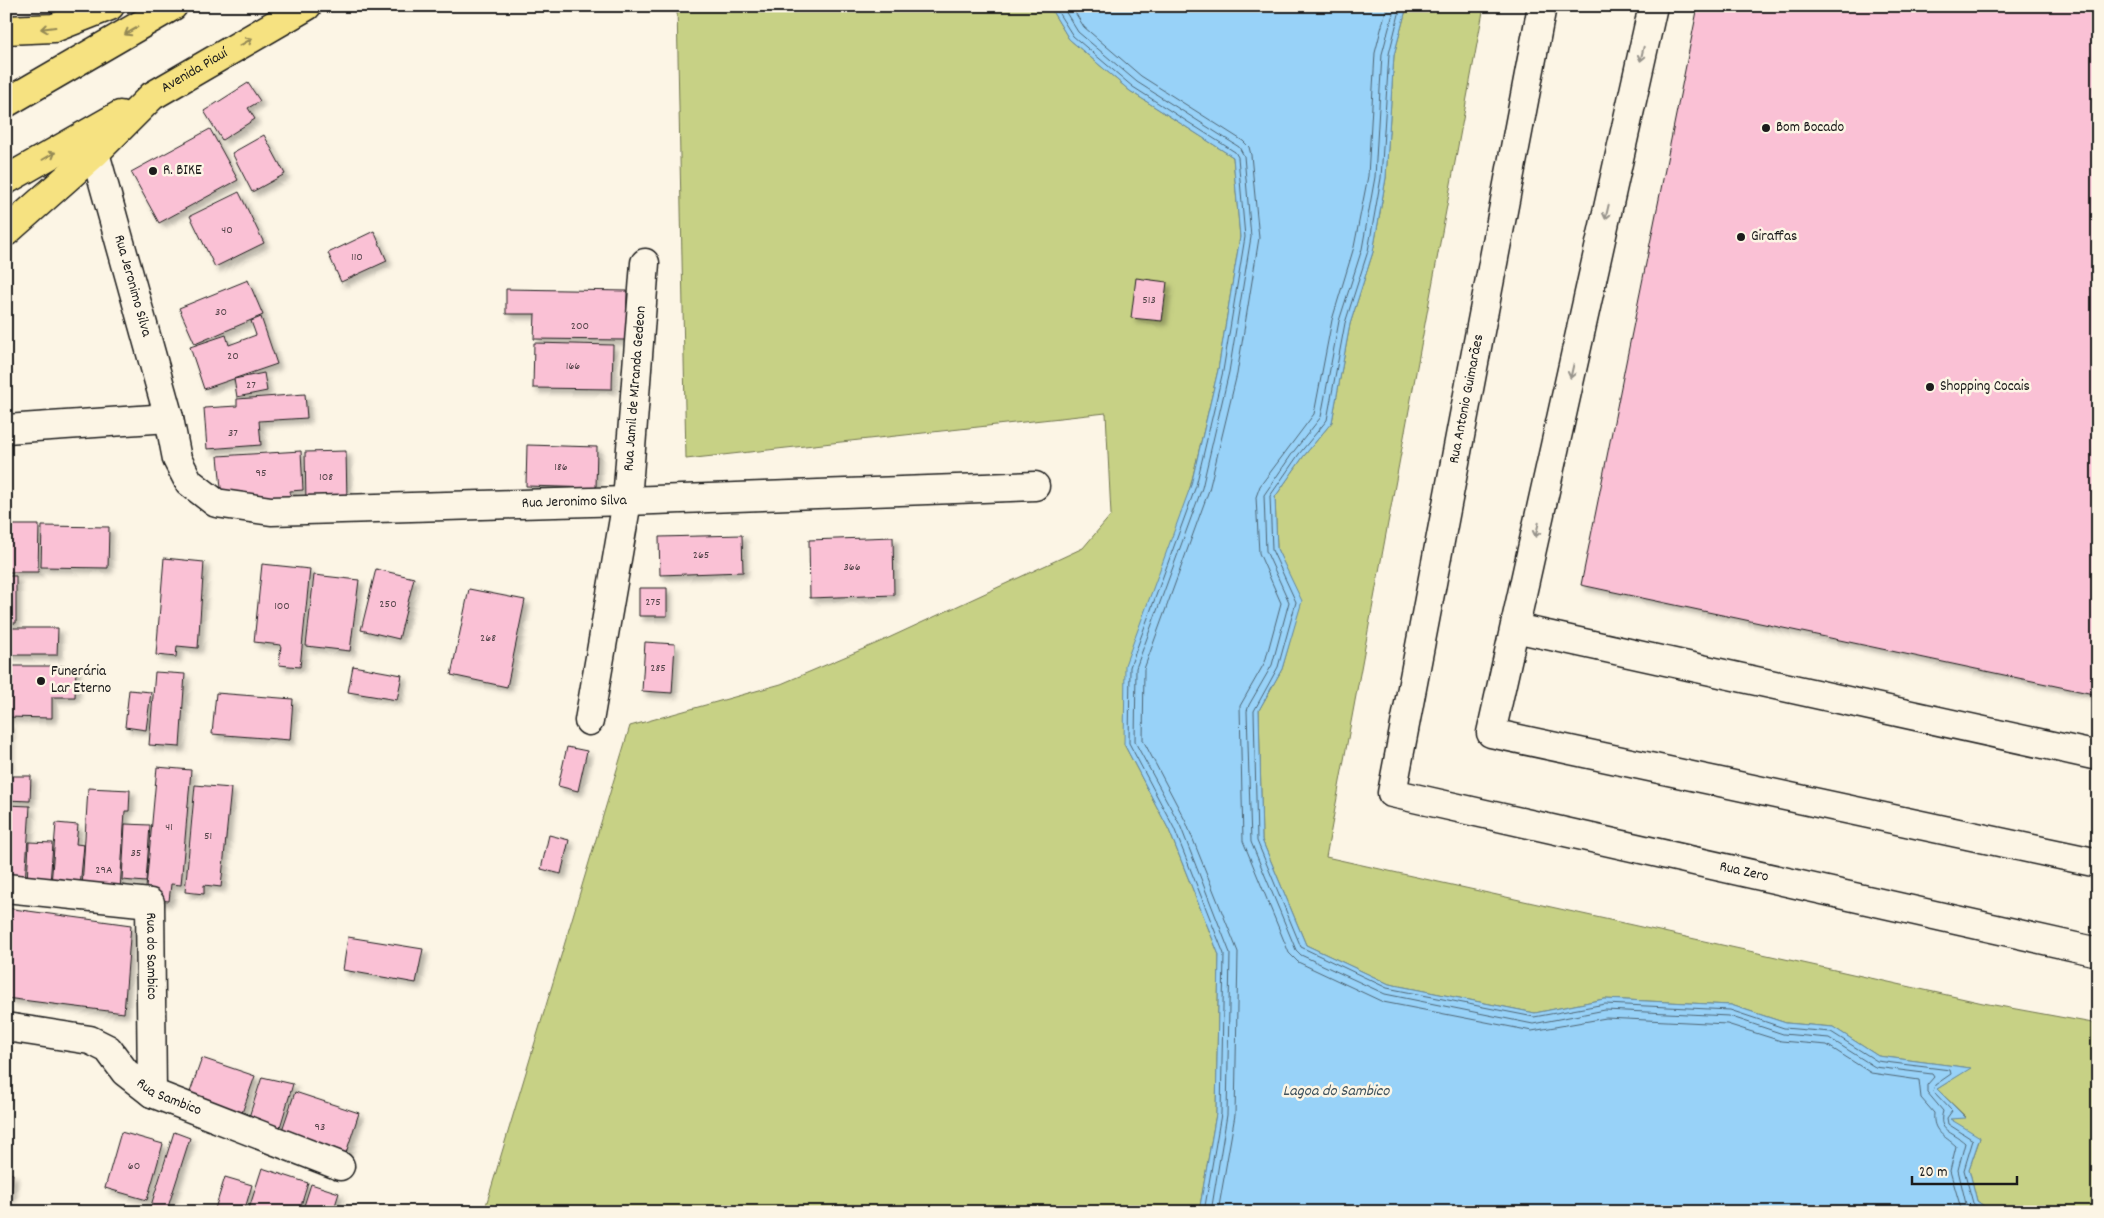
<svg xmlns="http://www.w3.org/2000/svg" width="2104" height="1218" viewBox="0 0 2104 1218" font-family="Dekko,sans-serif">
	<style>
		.green { fill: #c7d185; stroke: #727650 }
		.water { fill: #98d2f8; stroke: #6689a0 }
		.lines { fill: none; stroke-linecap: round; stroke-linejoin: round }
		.shore { stroke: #4e6574; stroke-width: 1 }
		.building { fill: #fac1d5; stroke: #1c1c1c; filter: url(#shadow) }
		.minor-casing { stroke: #1c1c1c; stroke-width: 31 }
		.major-casing { stroke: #1c1c1c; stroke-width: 31 }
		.minor { stroke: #fcf5e5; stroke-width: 28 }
		.major { stroke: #f6e281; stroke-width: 28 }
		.oneway { stroke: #948954 }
		.oneway2 { stroke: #97938b }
		.poi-dot { fill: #1c1c1c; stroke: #fcf5e5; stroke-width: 2 }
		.labels { text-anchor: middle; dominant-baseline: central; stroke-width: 5; stroke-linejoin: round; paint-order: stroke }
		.number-label { font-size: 12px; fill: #54454a }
		.street-label { font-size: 15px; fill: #1c1c1c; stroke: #fcf5e5 }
		.poi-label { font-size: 15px; fill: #1c1c1c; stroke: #fcf5e5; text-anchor: start }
		.water-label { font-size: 16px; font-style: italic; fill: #41535e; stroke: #fcf5e5 }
	</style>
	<defs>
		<filter id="shadow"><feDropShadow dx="4.5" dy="4.5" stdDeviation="2.5" flood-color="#0004"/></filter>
	</defs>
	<rect width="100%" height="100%" fill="#fcf5e5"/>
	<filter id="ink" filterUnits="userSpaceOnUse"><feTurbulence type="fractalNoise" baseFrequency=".02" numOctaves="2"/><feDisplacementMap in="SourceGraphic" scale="10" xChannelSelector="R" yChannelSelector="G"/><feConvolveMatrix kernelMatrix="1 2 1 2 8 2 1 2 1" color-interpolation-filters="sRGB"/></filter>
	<g filter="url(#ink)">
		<!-- green -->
		<path class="green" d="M 677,6 L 1049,6 L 1069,39 L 1130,91 L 1233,157 L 1240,237 L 1218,370 L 1191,484 L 1124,744 L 1169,830 L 1219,955 L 1216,1114 L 1199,1212 L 484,1212 L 630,726 L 781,684 L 882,641 L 1083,548 L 1111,515 L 1106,413 L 686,459 Z
			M 1407,6 L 1484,6 L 1326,857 L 1983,1003 L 2098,1024 L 2098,1212 L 1992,1212 L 1977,1201 L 1969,1169 L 1980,1138 L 1949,1119 L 1966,1117 L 1937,1089 L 1970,1068 L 1878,1056 L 1833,1027 L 1786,1023 L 1731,1005 L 1604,999 L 1535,1013 L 1389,984 L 1306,945 L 1262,840 L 1259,710 L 1282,669 L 1301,601 L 1277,549 L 1275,497 L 1303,457 L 1332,422 L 1350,324 L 1373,252 L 1386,178 L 1394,55 Z"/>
		<!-- water -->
		<path class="water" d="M 1049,6 L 1407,6 L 1394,55 L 1386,178 L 1373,252 L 1350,324 L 1332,422 L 1303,457 L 1275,497 L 1277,549 L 1302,601 L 1282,669 L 1259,710 L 1262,840 L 1306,945 L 1389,984 L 1535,1013 L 1604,999 L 1731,1005 L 1786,1023 L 1833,1027 L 1878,1056 L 1971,1068 L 1937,1089 L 1966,1118 L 1950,1119 L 1980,1137 L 1969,1169 L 1977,1201 L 1992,1212 L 1199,1212 L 1216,1114 L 1219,955 L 1169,830 L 1124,744 L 1125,665 L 1191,485 L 1218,370 L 1240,237 L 1233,157 L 1130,91 L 1069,39 Z"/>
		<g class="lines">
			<!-- shore -->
			<path class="shore" d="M 1054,6 L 1073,36 L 1133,87 L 1235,152 L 1238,157 L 1245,237 L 1223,371 L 1196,486 L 1130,667 L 1129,743 L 1174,828 L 1224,954 L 1221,1114 L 1204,1212
				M 1062,6 L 1078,32 L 1137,82 L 1239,147 L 1244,156 L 1251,237 L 1229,372 L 1202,488 L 1136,668 L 1135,742 L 1180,825 L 1230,953 L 1227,1115 L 1211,1212
				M 1071,6 L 1084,27 L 1141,76 L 1243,141 L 1249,147 L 1251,155 L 1259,238 L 1237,374 L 1209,490 L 1144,669 L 1143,740 L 1186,822 L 1238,952 L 1235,1115 L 1218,1212
				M 1387,6 L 1375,53 L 1368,176 L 1354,247 L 1332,320 L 1314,414 L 1260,486 L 1256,497 L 1259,553 L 1281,603 L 1265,662 L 1240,706 L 1243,841 L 1289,953 L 1298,962 L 1383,1002 L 1532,1031 L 1606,1018 L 1727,1024 L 1781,1041 L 1827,1045 L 1871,1073 L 1919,1080 L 1921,1098 L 1934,1113 C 1932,1132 1944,1135 1956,1146 L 1950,1171 L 1962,1212
				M 1395,6 L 1382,54 L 1375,177 L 1362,249 L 1339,321 L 1321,417 L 1294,451 L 1264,495 L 1266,551 L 1289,602 L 1272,665 L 1249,705 L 1247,711 L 1251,842 L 1296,950 L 1301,955 L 1385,994 L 1533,1024 L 1605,1010 L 1729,1016 L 1783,1034 L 1829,1038 L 1875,1067 L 1932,1074 L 1934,1077 L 1927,1085 L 1927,1092 L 1943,1111 C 1937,1132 1952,1131 1965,1143 L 1958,1170 L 1966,1204 L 1972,1212
				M 1401,6 L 1389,54 L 1381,178 L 1368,251 L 1345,323 L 1327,420 L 1299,454 L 1270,496 L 1272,550 L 1296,602 L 1278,667 L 1254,711 L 1257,841 L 1301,947 L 1387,988 L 1534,1017 L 1605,1004 L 1730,1010 L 1784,1028 L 1831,1032 L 1877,1061 L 1950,1070 L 1951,1074 L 1935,1085 L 1933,1091 L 1952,1111 L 1947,1118 L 1948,1124 L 1973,1140 L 1964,1170 L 1973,1203 L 1983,1212"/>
		</g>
		<!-- building -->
		<path class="building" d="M 1698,6 L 2098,6 L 2098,695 L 1581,585 Z
			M 248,83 L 260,101 L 248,108 L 255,119 L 222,140 L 204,111 Z
			M 210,129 L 238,180 L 159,223 L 131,172 Z
			M 264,135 L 285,174 L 252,192 L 232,153 Z
			M 239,192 L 264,243 L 215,267 L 190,216 Z
			M 374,231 L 387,261 L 341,282 L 328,253 Z
			M 1136,278 L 1167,282 L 1162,321 L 1131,318 Z
			M 248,280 L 263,315 L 195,344 L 179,308 Z
			M 506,289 L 627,291 L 626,340 L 534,339 L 535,314 L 506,314 Z
			M 261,317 L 277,364 L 204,389 L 190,347 L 226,335 L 229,345 L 256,335 L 251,321 Z
			M 534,343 L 613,345 L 612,389 L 533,388 Z
			M 264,373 L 267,391 L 237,397 L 234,379 Z
			M 305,394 L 307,418 L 259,421 L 261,445 L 207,449 L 204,408 L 237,406 L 237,399 Z
			M 527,445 L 597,447 L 596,488 L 526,486 Z
			M 301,451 L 303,490 L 290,491 L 291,502 L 222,499 L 218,456 Z
			M 346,451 L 347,501 L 306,502 L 305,452 Z
			M 6,525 L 39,525 L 38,572 L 6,572 Z
			M 42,526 L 109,527 L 108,568 L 41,567 Z
			M 742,535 L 743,572 L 660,575 L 659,537 Z
			M 893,537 L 894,595 L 810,598 L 809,540 Z
			M 164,558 L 204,562 L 198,648 L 177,646 L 176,657 L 156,655 Z
			M 262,564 L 310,569 L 300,667 L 279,665 L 281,645 L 254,642 Z
			M 376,569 L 414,578 L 399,639 L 361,630 Z
			M 314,575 L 359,580 L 350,651 L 306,646 Z
			M 6,576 L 16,576 L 16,623 L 6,623 Z
			M 639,588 L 667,588 L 667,616 L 639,616 Z
			M 469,589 L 525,600 L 507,687 L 451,675 Z
			M 6,628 L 58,628 L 57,655 L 6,655 Z
			M 645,642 L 675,644 L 672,693 L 642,691 Z
			M 6,666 L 76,666 L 75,697 L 52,697 L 52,718 L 6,717 Z
			M 353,666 L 402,675 L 397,700 L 348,692 Z
			M 155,672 L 185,674 L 180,747 L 149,745 Z
			M 129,690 L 151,692 L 146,730 L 125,727 Z
			M 216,693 L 293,699 L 290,740 L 212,734 Z
			M 6,724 L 9,724 L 8,769 L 6,769 Z
			M 567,747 L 587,751 L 578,791 L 558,786 Z
			M 157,767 L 191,770 L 181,885 L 171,884 L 169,901 L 145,899 Z
			M 6,776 L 31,776 L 30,801 L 6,800 Z
			M 195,785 L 231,788 L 221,887 L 204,885 L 204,894 L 185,892 Z
			M 88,788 L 130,790 L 129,811 L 125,811 L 120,890 L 82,888 Z
			M 6,805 L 30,806 L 25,883 L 6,882 Z
			M 56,823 L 78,825 L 76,844 L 84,845 L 80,887 L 51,885 Z
			M 125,824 L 150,825 L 146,882 L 122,880 Z
			M 549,835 L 569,840 L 561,874 L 541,869 Z
			M 29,842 L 53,843 L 50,884 L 27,883 Z
			M 6,908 L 131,925 L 124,1013 L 6,998 Z
			M 348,937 L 423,949 L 416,983 L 343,970 Z
			M 202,1058 L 255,1076 L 242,1113 L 189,1095 Z
			M 262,1077 L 293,1084 L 278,1134 L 248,1120 Z
			M 295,1092 L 359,1113 L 345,1156 L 280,1136 Z
			M 121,1132 L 163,1144 L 147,1200 L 105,1188 Z
			M 174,1132 L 190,1138 L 168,1207 L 182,1212 L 149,1212 Z
			M 262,1168 L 308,1183 L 299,1212 L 248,1212 Z
			M 6,1173 L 13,1174 L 11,1197 L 6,1197 Z
			M 225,1177 L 252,1185 L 244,1212 L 214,1212 Z
			M 311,1184 L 339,1193 L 333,1212 L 302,1212 Z"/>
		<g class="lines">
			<!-- minor casing -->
			<g class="minor-casing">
				<g id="minor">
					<path id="s1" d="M 1542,6 L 1392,793 L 2098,952"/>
					<path d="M 1653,6 L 1491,733 L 2098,863"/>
					<path id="s2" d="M 95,153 L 169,418 L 177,459 L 189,482 L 216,503 L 271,511 L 627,501 L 1035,486"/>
					<path d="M 6,429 L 169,418"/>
					<path d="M 1515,628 L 2098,756"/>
					<path id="s3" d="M 589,721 L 627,501 L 645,263"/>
					<path id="s4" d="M 6,888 L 150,903 L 152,1093"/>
					<path id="s5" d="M 6,1027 L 90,1040 L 108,1049 L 125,1072 L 152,1093 L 340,1166"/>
				</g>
			</g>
			<!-- major casing -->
			<g class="major-casing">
				<g id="major">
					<path d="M 6,30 L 54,28 L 110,6"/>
					<path d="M 6,103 L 173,6"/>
					<path d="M 6,180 L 120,115"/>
					<path id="s6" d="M 6,232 L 95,153 L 152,96 L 307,6"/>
				</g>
			</g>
			<!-- minor -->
			<use href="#minor" class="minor"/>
			<!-- major -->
			<use href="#major" class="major"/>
		</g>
		<!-- one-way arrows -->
		<defs><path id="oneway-shaft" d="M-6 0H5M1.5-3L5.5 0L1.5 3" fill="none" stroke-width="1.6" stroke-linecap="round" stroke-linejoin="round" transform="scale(1.25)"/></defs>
		<g class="oneway">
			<use href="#oneway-shaft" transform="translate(48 28) rotate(173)"/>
			<use href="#oneway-shaft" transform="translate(131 31) rotate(150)"/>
			<use href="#oneway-shaft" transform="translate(246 42) rotate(-31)"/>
			<use href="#oneway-shaft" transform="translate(49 156) rotate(-30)"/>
		</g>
		<g class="oneway2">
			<use href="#oneway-shaft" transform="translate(1642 54) rotate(103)"/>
			<use href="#oneway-shaft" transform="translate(1607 212) rotate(103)"/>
			<use href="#oneway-shaft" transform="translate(1572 371) rotate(103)"/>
			<use href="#oneway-shaft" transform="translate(1537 530) rotate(103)"/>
		</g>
	</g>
	<!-- markers -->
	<g class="poi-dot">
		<circle cx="1766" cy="128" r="5"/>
		<circle cx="153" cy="171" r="5"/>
		<circle cx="1741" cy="237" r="5"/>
		<circle cx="1930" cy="387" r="5"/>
		<circle cx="41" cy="681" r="5"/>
	</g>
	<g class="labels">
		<!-- number labels -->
		<g class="number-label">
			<text x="227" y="230">40</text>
			<text x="357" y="257">110</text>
			<text x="1149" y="300">513</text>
			<text x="221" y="312">30</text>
			<text x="580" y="326">200</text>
			<text x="233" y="356">20</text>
			<text x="573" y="366">166</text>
			<text x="251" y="385">27</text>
			<text x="233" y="433">37</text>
			<text x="561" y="467">186</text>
			<text x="261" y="473">95</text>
			<text x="326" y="477">108</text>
			<text x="701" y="555">265</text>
			<text x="852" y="567">366</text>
			<text x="653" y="602">275</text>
			<text x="388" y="604">250</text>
			<text x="282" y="606">100</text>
			<text x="488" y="638">268</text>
			<text x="658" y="668">285</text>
			<text x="169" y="827">41</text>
			<text x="208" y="836">51</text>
			<text x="136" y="853">35</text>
			<text x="104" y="870">29A</text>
			<text x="320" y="1127">93</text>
			<text x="134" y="1166">60</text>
		</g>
		<!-- street labels -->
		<g class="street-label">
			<text stroke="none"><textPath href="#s6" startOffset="249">Avenida Piauí</textPath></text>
			<text stroke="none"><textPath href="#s2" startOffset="138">Rua Jeronimo Silva</textPath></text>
			<text stroke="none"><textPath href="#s3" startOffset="336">Rua Jamil de MIranda Gedeon</textPath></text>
			<text transform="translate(1467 399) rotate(-79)">Rua Antonio Guimarães</text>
			<text stroke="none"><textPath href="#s2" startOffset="736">Rua Jeronimo Silva</textPath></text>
			<text stroke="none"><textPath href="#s1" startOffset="1162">Rua Zero</textPath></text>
			<text stroke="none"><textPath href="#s4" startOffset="198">Rua do Sambico</textPath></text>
			<text stroke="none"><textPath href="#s5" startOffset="185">Rua Sambico</textPath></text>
		</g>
		<!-- poi labels -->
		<g class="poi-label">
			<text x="1776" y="128">Bom Bocado</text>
			<text x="163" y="171">R. BIKE</text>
			<text x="1751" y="237">Giraffas</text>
			<text x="1940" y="387">Shopping Cocais</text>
			<text x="51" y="672">Funerária<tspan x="51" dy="17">Lar Eterno</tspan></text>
		</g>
		<!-- water labels -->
		<g class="water-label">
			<text x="1336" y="1091">Lagoa do Sambico</text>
		</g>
	</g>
	<!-- margin -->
	<rect width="2104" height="1218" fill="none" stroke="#fcf5e5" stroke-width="25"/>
	<rect x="12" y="12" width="2079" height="1193" fill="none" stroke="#1c1c1c" stroke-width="2" filter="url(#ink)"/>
	<!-- scale -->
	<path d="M1912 1176v8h105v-8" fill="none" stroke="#1c1c1c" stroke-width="2.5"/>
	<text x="1919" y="1176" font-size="15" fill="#1c1c1c" stroke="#fcf5e5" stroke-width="4" paint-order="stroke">20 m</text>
</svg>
